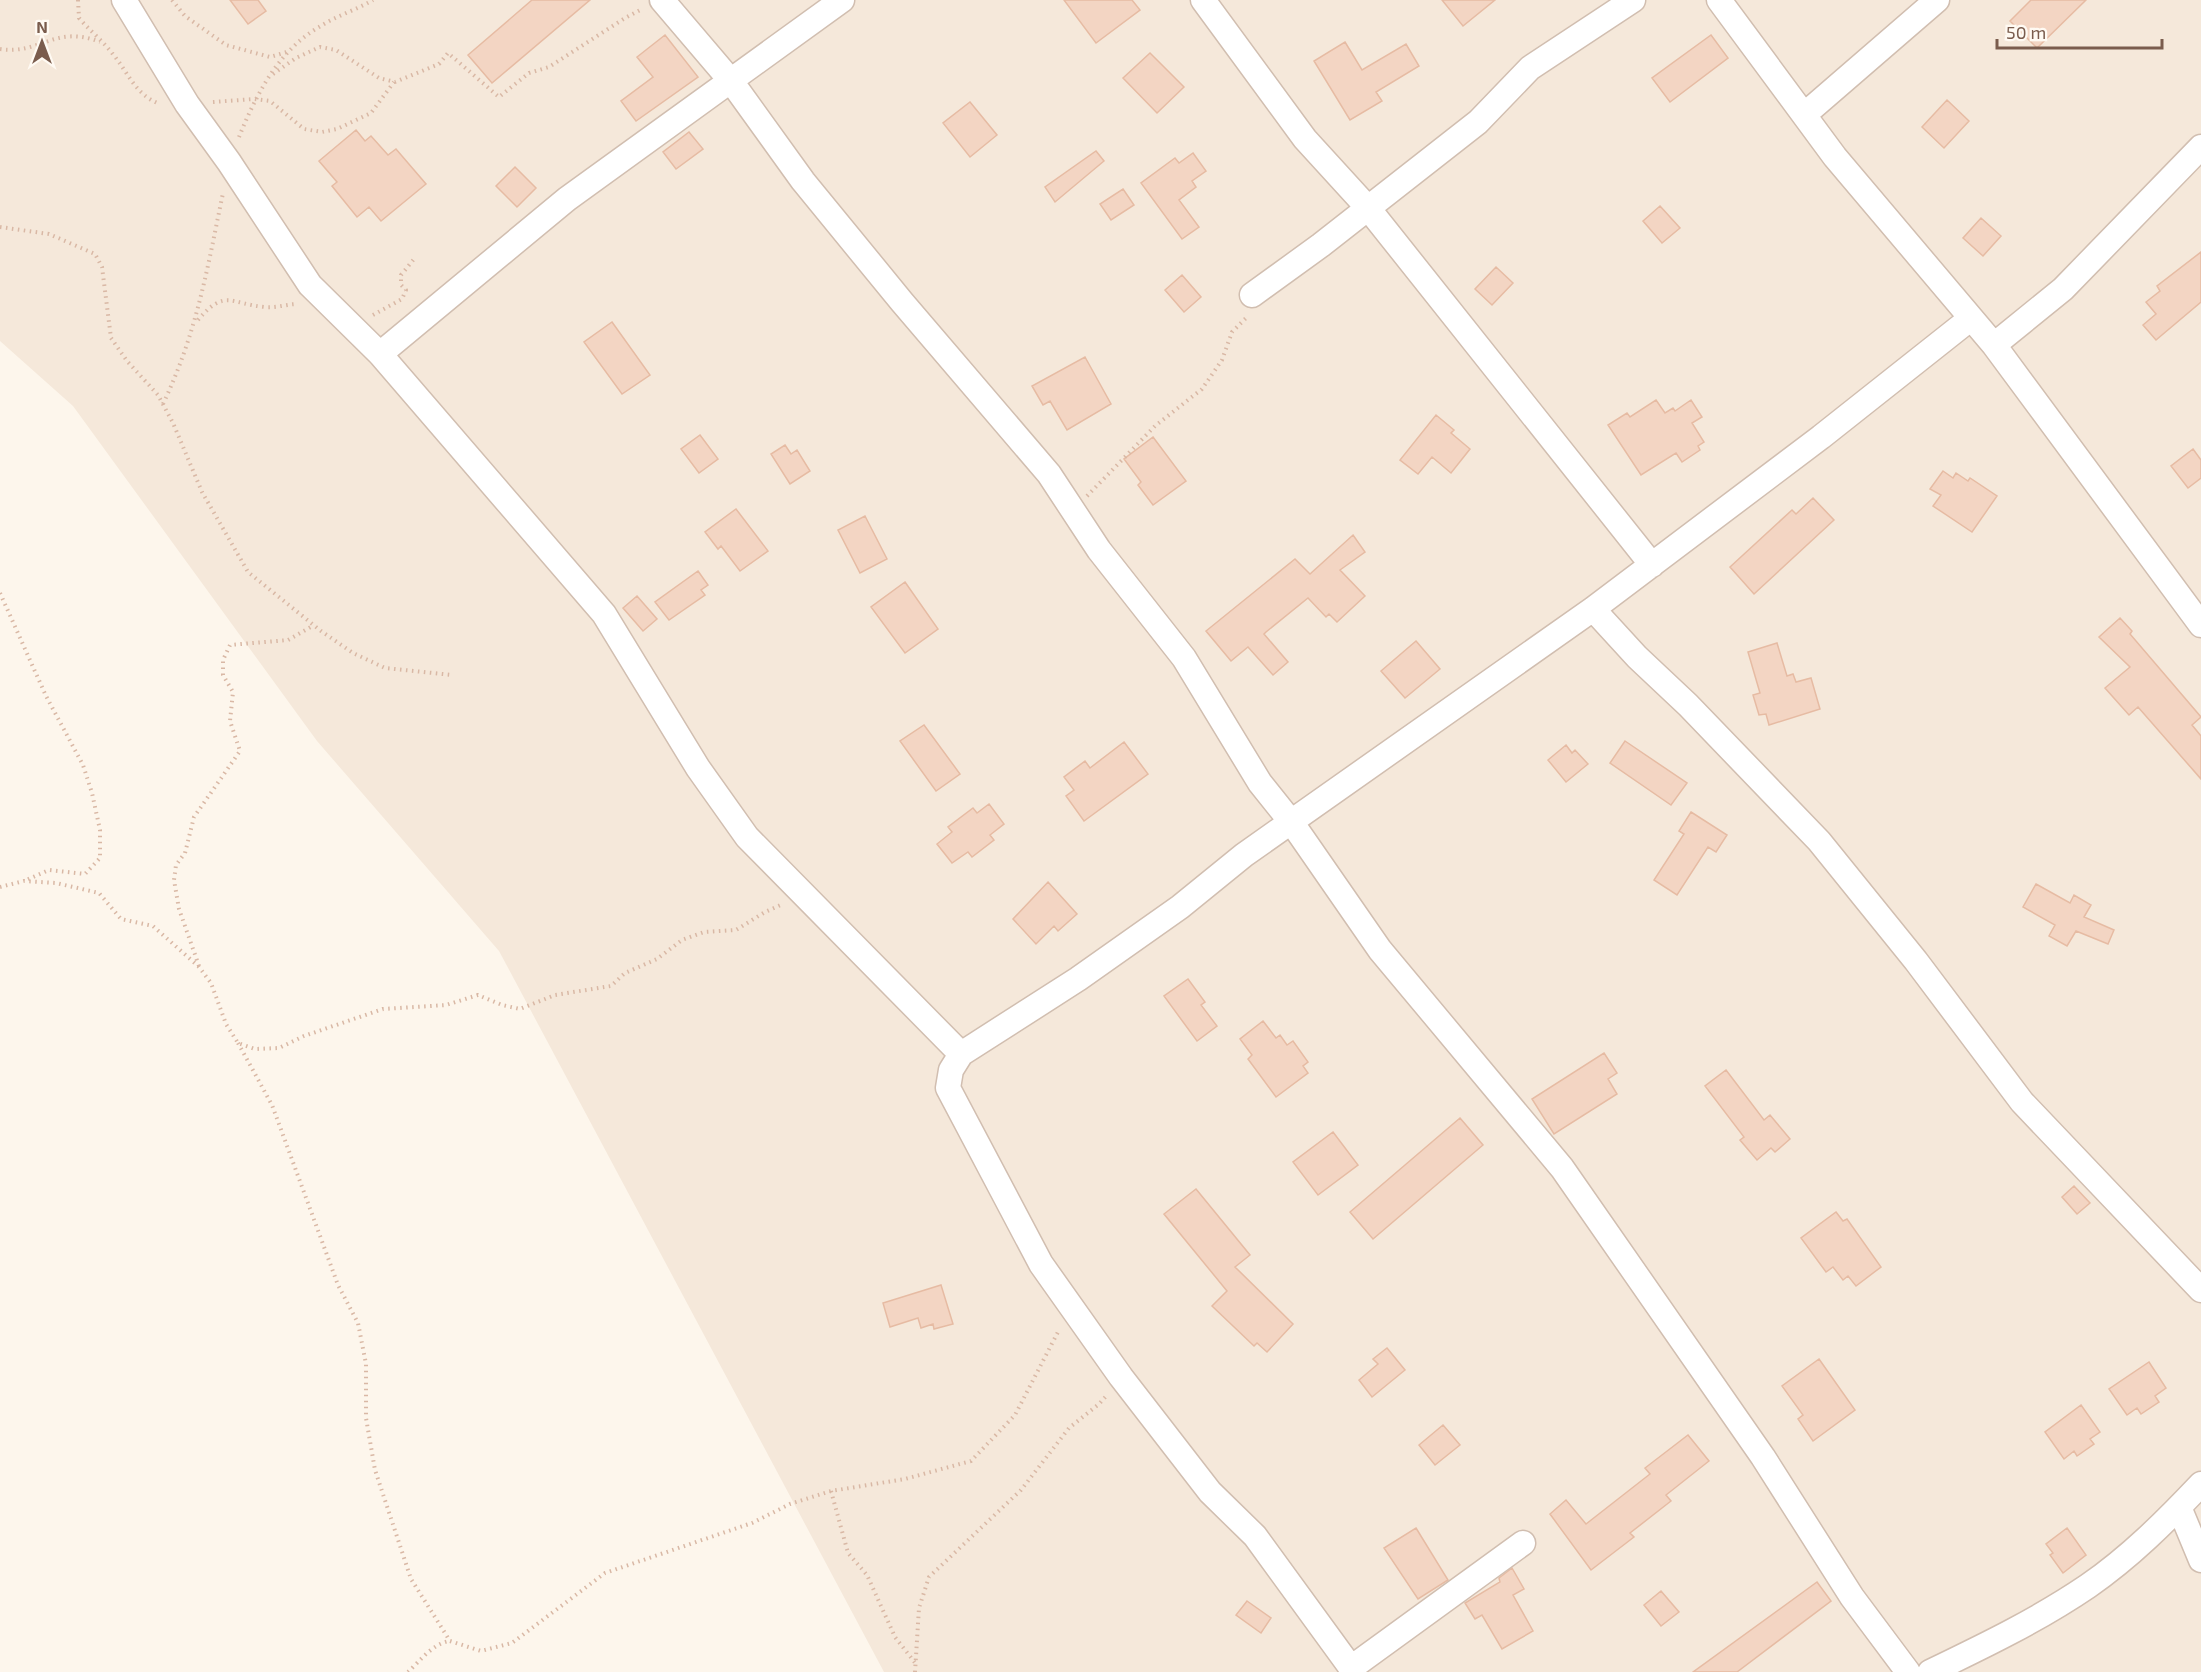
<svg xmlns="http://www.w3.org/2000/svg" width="2201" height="1672" viewBox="0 0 2201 1672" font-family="'Exo 2',sans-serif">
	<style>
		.residential { fill: #f5e8da }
		.building { fill: #f3d5c3; stroke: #e6bba3; stroke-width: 1.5 }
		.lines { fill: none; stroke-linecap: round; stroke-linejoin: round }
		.minor-casing { stroke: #d1beb0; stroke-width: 27 }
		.path { stroke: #d9b8a5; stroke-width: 4; stroke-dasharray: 1.5 4.5; stroke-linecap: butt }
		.minor { stroke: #fff; stroke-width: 24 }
	</style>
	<rect width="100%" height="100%" fill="#fdf6ec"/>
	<!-- residential -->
	<path class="residential" d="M 0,0 L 2201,0 L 2201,1672 L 884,1672 L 499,951 L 317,741 L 73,406 L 0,341 Z"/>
	<!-- building -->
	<path class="building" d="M 230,0 L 258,0 L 266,11 L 248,24 Z
		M 532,0 L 590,0 L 492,83 L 468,55 Z
		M 1064,0 L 1132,0 L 1140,10 L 1096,43 Z
		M 1442,0 L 1495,0 L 1463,26 Z
		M 2031,0 L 2086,0 L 2037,48 L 2010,21 Z
		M 665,35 L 698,77 L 636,121 L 621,101 L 653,77 L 637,57 Z
		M 1711,35 L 1728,58 L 1670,102 L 1652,78 Z
		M 1345,42 L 1362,70 L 1406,44 L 1419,66 L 1376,92 L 1382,101 L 1350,120 L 1314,61 Z
		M 1150,53 L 1184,87 L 1157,113 L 1123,78 Z
		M 1947,100 L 1969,121 L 1944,148 L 1922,127 Z
		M 970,102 L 997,135 L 970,157 L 943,123 Z
		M 356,130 L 365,141 L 371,136 L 388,155 L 396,149 L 426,184 L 381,221 L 369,207 L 357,217 L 332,186 L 337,182 L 319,161 Z
		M 689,132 L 703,149 L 676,169 L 663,152 Z
		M 1096,151 L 1104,161 L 1055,202 L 1045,187 Z
		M 1193,153 L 1206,171 L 1192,181 L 1196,187 L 1179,200 L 1199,227 L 1182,239 L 1141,183 L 1175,158 L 1179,163 Z
		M 515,167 L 536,188 L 517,207 L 496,186 Z
		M 1123,189 L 1134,205 L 1111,220 L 1100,204 Z
		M 1660,206 L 1680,228 L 1662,243 L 1643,221 Z
		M 1981,218 L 2001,236 L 1983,256 L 1963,238 Z
		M 2201,252 L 2201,302 L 2156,340 L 2143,325 L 2156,314 L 2146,302 L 2160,291 L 2157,286 Z
		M 1496,267 L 1513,283 L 1492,305 L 1475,289 Z
		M 1182,275 L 1201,297 L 1184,312 L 1165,290 Z
		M 612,322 L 650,375 L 622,394 L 584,342 Z
		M 1085,357 L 1111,404 L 1067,430 L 1050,401 L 1043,405 L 1032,386 Z
		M 1656,400 L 1665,413 L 1673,408 L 1675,411 L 1691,400 L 1702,417 L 1692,423 L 1704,442 L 1698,446 L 1700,450 L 1682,462 L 1676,453 L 1641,475 L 1608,425 L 1627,413 L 1630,417 Z
		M 1436,415 L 1454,430 L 1451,433 L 1470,449 L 1451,473 L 1432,457 L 1418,474 L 1400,460 Z
		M 700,435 L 718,459 L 699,473 L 681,449 Z
		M 1153,437 L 1186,481 L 1153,505 L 1138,485 L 1141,482 L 1124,459 Z
		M 785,445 L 791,454 L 797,450 L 810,471 L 790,484 L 771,454 Z
		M 2193,449 L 2201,460 L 2201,478 L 2188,488 L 2171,466 Z
		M 1943,471 L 1953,478 L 1956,473 L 1968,481 L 1970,478 L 1997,496 L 1972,532 L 1933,506 L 1941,495 L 1930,489 Z
		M 1813,498 L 1834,520 L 1754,594 L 1730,567 L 1792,510 L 1796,514 Z
		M 736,509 L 768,551 L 740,571 L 721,546 L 718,549 L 705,532 Z
		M 865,516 L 887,559 L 860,573 L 838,530 Z
		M 1353,535 L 1365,552 L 1340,570 L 1365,596 L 1337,622 L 1329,614 L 1326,617 L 1308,598 L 1266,632 L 1264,634 L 1288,662 L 1273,675 L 1248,647 L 1231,661 L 1206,631 L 1295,559 L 1310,574 Z
		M 698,571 L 708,585 L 701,590 L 705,595 L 669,620 L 655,602 Z
		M 905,582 L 938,629 L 905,653 L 871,607 Z
		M 637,596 L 657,619 L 643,631 L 623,608 Z
		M 2120,618 L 2132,631 L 2130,634 L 2201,717 L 2192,725 L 2201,736 L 2201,779 L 2138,707 L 2129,715 L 2105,688 L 2130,667 L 2099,637 Z
		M 1416,641 L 1440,669 L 1405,698 L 1381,671 Z
		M 1777,643 L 1787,676 L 1793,674 L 1796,682 L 1811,678 L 1820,709 L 1769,725 L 1766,714 L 1759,715 L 1753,695 L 1760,693 L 1748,652 Z
		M 924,725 L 960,774 L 936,791 L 900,741 Z
		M 1625,741 L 1687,783 L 1671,805 L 1610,763 Z
		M 1124,742 L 1148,774 L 1084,821 L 1066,796 L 1074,790 L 1064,777 L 1085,761 L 1090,768 Z
		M 1566,745 L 1572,753 L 1575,750 L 1588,764 L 1566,782 L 1548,760 Z
		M 989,804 L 1004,824 L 990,835 L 994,840 L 972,857 L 968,852 L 952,863 L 937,844 L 952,832 L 948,827 L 973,808 L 977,813 Z
		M 1691,812 L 1727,835 L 1716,852 L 1708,847 L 1677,895 L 1654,880 L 1684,834 L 1679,831 Z
		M 1048,882 L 1077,914 L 1058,931 L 1054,926 L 1036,944 L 1013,919 Z
		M 2036,884 L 2070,903 L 2074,895 L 2091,905 L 2084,917 L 2114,930 L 2108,944 L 2076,931 L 2067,946 L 2049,936 L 2055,925 L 2023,907 Z
		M 1188,979 L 1205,1002 L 1201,1005 L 1217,1026 L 1197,1041 L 1164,996 Z
		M 1263,1021 L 1276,1038 L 1280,1035 L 1287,1045 L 1293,1041 L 1308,1062 L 1303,1066 L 1308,1073 L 1276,1097 L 1248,1059 L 1252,1055 L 1240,1039 Z
		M 1604,1053 L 1617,1073 L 1608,1079 L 1617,1094 L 1554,1134 L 1532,1099 Z
		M 1726,1070 L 1764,1120 L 1770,1115 L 1790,1139 L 1775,1152 L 1771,1148 L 1757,1160 L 1740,1140 L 1744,1137 L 1705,1086 Z
		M 1460,1118 L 1483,1145 L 1373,1239 L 1350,1212 Z
		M 1333,1132 L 1358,1165 L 1318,1195 L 1293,1162 Z
		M 2074,1186 L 2090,1203 L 2077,1214 L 2062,1197 Z
		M 1196,1189 L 1250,1255 L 1235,1267 L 1293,1324 L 1267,1352 L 1257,1343 L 1254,1346 L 1212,1306 L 1227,1291 L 1164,1214 Z
		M 1836,1212 L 1843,1221 L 1847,1219 L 1881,1267 L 1856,1286 L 1848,1276 L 1843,1280 L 1833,1267 L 1826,1272 L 1801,1238 Z
		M 941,1285 L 953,1324 L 934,1329 L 933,1324 L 921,1328 L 918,1318 L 890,1327 L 883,1303 Z
		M 1387,1348 L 1405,1370 L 1372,1397 L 1359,1380 L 1378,1364 L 1373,1359 Z
		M 1819,1359 L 1855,1410 L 1813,1441 L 1798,1419 L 1803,1415 L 1782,1386 Z
		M 2149,1362 L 2166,1388 L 2155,1396 L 2159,1402 L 2141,1414 L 2137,1408 L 2127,1415 L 2109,1389 Z
		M 2081,1405 L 2100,1432 L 2090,1439 L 2094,1444 L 2077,1456 L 2074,1451 L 2064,1459 L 2045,1432 Z
		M 1443,1425 L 1460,1445 L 1435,1465 L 1419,1445 Z
		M 1688,1435 L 1709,1461 L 1666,1495 L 1671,1501 L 1630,1533 L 1634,1537 L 1591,1570 L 1550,1514 L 1566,1500 L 1586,1524 L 1650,1474 L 1645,1468 Z
		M 1416,1528 L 1448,1580 L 1418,1599 L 1384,1548 Z
		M 2067,1528 L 2086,1555 L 2063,1573 L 2050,1555 L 2053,1553 L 2046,1544 Z
		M 1512,1568 L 1524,1589 L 1513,1595 L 1533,1631 L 1502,1649 L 1482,1615 L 1475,1619 L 1465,1603 L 1500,1582 L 1499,1578 Z
		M 1817,1582 L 1831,1601 L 1737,1672 L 1693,1672 Z
		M 1661,1591 L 1679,1612 L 1661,1626 L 1644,1605 Z
		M 1247,1601 L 1271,1618 L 1261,1633 L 1236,1615 Z"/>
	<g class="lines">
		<!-- minor casing -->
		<g class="minor-casing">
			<path id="minor" d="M 124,0 L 187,104 L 229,162 L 310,285 L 380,354 L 604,614 L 698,768 L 747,837 L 961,1054
				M 662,0 L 731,81 L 803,181 L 902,302 L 1049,474 L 1099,550 L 1184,658 L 1260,783 L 1292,823 L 1380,950 L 1562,1168 L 1763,1457 L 1852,1597 L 1908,1672
				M 1203,0 L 1305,139 L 1368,208 L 1652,565
				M 1719,0 L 1835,157 L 1994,345 L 2201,625
				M 1804,115 L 1937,0
				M 1252,295 L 1321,245 L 1478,122 L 1530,68 L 1633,0
				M 1994,345 L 2063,289 L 2201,147
				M 380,354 L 567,199 L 842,0
				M 1593,609 L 1637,657 L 1688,705 L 1819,841 L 1916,961 L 2022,1102 L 2201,1290
				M 2179,1507 L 2201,1560
				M 1351,1668 L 1523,1543
				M 1354,1672 L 1255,1536 L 1210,1492 L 1121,1377 L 1041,1264 L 948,1088 L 951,1070 L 961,1054 L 1078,979 L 1180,907 L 1244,855 L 1593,609 L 1821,437 L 1970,319
				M 1930,1672 C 1984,1646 2038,1620 2088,1586 C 2130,1557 2166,1521 2201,1484"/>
		</g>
		<!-- path -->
		<path class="path" d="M 78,0 L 79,18 C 89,30 102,40 112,53 C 128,72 135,95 160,104
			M 172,0 L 185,16 L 226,45 L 270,57 L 290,51
			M 0,49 C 41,55 55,24 100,42
			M 273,74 L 296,58 L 320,47 L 336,50 L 379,78 L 395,82 L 439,64 L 448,53 L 499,97 L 529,73 L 549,67 L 625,18 L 642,9
			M 213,102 L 254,99 L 270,101 L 304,129 L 322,132 L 337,129 L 371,113 L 394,82
			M 239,137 C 256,95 278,51 319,27 C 336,16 356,10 373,0
			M 0,227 L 49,234 L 95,254 L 102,267 L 111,338 L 127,361 L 158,395 L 173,423 L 202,492 L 248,572 L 321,631 L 353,653 L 385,668 L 452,675
			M 373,315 L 402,299 L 406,290 L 401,285 L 401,275 L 414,259
			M 198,320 C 225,288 230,304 265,307 C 277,308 287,304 298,304
			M 163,404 C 197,332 207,270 223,193
			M 1087,496 L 1155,426 L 1202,389 L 1222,360 L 1232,332 L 1248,316
			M 0,593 L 46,696 L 83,765 L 92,793 L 100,830 L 100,858 L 85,874 L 49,870 L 24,881
			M 0,887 L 24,881 L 56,883 L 99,893 L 121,919 L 153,926 L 199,967 L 211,983 L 226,1024 L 238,1043 L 255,1049 L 279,1048 L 304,1036 L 383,1009 L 446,1005 L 478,995 L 502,1005 L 520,1009 L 555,995 L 611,986 L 625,973 L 657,959 L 682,940 L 704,932 L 736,930 L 765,912 L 783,904
			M 199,966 L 179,909 L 174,880 L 176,865 L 185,853 L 194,817 L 240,751 L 230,721 L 233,692 L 223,675 L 223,660 L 230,645 L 288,640 L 314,625
			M 238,1043 L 272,1105 L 338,1285 L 358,1323 L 366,1364 L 366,1418 L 375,1470 L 411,1579 L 450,1641 L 481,1651 L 512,1643 L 605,1573 L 752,1523 L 790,1504 L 831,1491 L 905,1479 L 971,1461 L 1015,1415 L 1059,1330
			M 831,1491 L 848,1553 L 867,1575 L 895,1637 L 916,1664
			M 408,1672 C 419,1662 433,1643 450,1641
			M 915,1672 L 919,1608 L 929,1577 L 1021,1490 L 1069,1428 L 1099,1404 L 1108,1394"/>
		<!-- minor -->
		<use href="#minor" class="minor"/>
	</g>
	<!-- north arrow -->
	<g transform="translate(42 42)" stroke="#fffaf3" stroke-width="4.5" paint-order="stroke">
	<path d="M0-4.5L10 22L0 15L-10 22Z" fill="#7a5c4d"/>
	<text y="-9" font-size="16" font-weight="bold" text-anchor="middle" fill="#7a5c4d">N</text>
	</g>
	<!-- scale -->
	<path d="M1997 39v9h165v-9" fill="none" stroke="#7a5c4d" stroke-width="3"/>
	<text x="2006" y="39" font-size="18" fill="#7a5c4d" stroke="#fffaf3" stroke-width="4.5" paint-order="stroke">50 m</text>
</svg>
